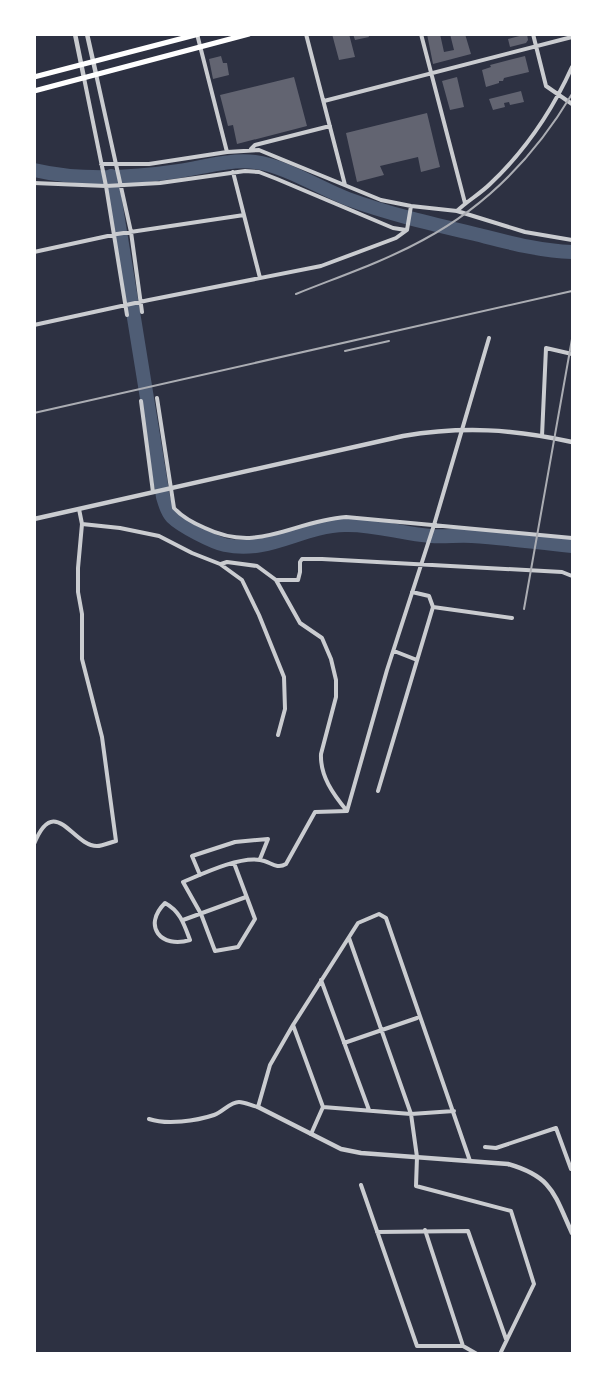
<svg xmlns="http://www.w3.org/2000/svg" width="607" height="1388" viewBox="0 0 607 1388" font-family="Inter,sans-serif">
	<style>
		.water { fill: #4f5d75 }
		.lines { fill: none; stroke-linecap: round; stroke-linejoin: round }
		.river { stroke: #4f5d75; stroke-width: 14 }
		.building { fill: #626471 }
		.minor { stroke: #caccd0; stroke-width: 4 }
		.tertiary { stroke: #caccd0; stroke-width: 4.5 }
		.secondary { stroke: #fff; stroke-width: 5 }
		.rail { stroke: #abadb3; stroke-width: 2 }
	</style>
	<rect width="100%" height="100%" fill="#2d3142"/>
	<!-- water -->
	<path class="water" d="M 35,166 L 85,173 L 84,182 L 52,179 L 35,175 Z"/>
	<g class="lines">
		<!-- river -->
		<path class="river" d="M 34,170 C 80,181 132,178 179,171 C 204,167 230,159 255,162 C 286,166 319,188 348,199 C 389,214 432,224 475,234 C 507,242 539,251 572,252
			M 111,176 L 163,497 C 165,504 167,512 172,517 C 181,526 212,542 225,545 C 271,554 301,526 345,525 C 375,524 402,534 431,536 C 445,537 459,535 472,536 C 506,538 539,543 572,546"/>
	</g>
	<!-- building -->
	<path class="building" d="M 332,34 L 349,34 L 355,57 L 339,60 Z
		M 353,34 L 368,34 L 369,37 L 355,40 Z
		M 427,34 L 440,34 L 444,52 L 454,50 L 450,34 L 465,34 L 471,54 L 433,64 Z
		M 527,34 L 528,40 L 526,43 L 510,47 L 508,39 Z
		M 221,56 L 223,63 L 227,63 L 229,75 L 213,79 L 209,59 Z
		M 525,56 L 529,72 L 504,78 L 503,81 L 499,81 L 499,83 L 486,87 L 482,70 L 491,67 L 490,65 Z
		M 294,77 L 307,126 L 237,144 L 233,125 L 228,126 L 220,95 Z
		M 457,77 L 464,107 L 450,110 L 442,81 Z
		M 521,91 L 524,102 L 510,105 L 509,102 L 504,103 L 505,107 L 493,110 L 489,99 Z
		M 427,113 L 440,167 L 421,172 L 418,157 L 380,166 L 384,175 L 357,182 L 346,133 Z"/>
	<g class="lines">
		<!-- minor -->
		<path class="minor" d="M 197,34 L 227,152
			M 306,34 L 345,185
			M 421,34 L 465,203
			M 533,34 L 546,86 L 572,104
			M 96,74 L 131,232 L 142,312
			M 84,78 L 106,186 L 127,315
			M 324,101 L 572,37
			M 251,149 L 255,145 L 330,126
			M 101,164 L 149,164 L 227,152 L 259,150 L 381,200 L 411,206 L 457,211 L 525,232 L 572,240
			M 233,172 L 260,278
			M 34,183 L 106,186 L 160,183 L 245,171 L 259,172 L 277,179 L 393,228 L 406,230
			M 457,211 C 467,201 480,194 490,184 C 525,151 552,111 572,67
			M 34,252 L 117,234 L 244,215
			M 34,325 L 149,300 L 321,266 L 396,238 L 407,230 L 411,206
			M 157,398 L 174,508 C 182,517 193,523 205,528 C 259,554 292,521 346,517 L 572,538
			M 141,401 L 153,492
			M 542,436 L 546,348 L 572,354
			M 82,524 L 120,528 L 159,536 L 192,553 L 220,564 L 242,580 L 259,615 L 284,677 L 285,709 L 278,735
			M 221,564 L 227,562 L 257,566 L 276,580 L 300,623 L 322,638 L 331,659 L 336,680 L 336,697 L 321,754 C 320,776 333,794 347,811
			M 277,580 L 298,580 L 300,572 L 300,562 L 302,559 L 322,559 L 562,572 L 572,576
			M 433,607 L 512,618
			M 394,651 L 417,660
			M 378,791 L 433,607 L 429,596 L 412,592
			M 347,811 L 387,670 L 434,525 L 489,338
			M 34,844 C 55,792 72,846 97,846 C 103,846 111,842 116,841 L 102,737 L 82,659 L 82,614 L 78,592 L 78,568 L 82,524 L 79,509
			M 234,863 L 255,919 L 238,947 L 215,951 L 201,914 L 183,882 C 202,874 240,856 260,860 C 270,861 276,870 286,864 L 315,812 L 347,811
			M 200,875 L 192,856 L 235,842 L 268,839 L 260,859
			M 165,903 C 180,911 184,924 190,940 C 161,949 142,926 165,903 Z
			M 183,920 L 246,897
			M 349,938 L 411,1114 L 417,1157 L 416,1186 L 511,1211 L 534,1284 L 500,1354
			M 321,980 L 369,1110
			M 293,1025 L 323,1107 L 311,1134
			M 344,1043 L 417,1018
			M 323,1107 L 411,1114 L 454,1111
			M 149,1119 C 167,1125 196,1121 214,1115 C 223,1112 230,1102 239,1102 C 245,1102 252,1106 258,1107 L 270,1065 L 293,1025 L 358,923 L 379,914 L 386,918 L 470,1161
			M 485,1147 L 496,1148 L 556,1128 L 571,1169 L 572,1168
			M 361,1185 L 417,1346 L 463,1346
			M 425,1230 L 463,1346 L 477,1354
			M 377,1232 L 468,1231 L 506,1339"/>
		<!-- tertiary -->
		<path class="tertiary" d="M 75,34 L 84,78
			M 87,34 L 96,74
			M 34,519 L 403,436 C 463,426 513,429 572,442
			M 258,1107 L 341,1149 L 361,1153 L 508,1164 C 553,1177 554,1194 572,1233"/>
		<!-- secondary -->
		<path class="secondary" d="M 34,77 L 199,34
			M 34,91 L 249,34"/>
		<!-- rail -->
		<path class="rail" d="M 296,294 C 338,277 383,262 423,240 C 487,206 535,156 572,94
			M 345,351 L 389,341
			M 34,413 L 572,291
			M 524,609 L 572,339"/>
	</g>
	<!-- border -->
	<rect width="607" height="1388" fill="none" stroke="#ffffff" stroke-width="72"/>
</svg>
